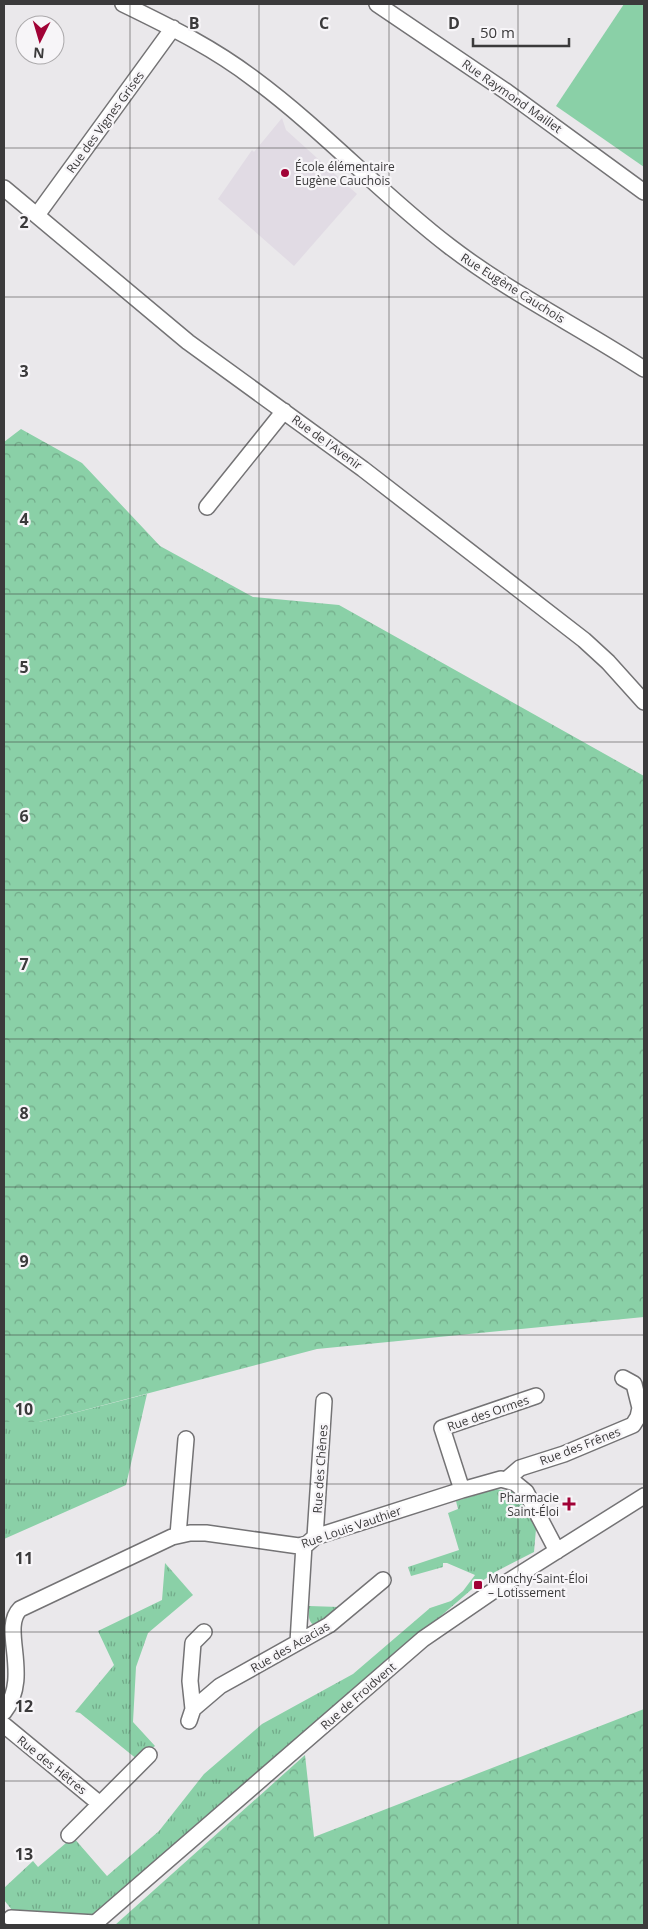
<svg xmlns="http://www.w3.org/2000/svg" width="648" height="1929" viewBox="0 0 648 1929" font-family="'Open Sans',sans-serif">
	<style>
		.built { fill: #e1dbe4 }
		.grass { fill: url(#grass-tufts) }
		.forest { fill: url(#forest-crowns) }
		.garden { fill: #8ad0a7 }
		.lines { fill: none; stroke-linecap: round; stroke-linejoin: round }
		.minor-casing { stroke: #747375; stroke-width: 18 }
		.minor { stroke: #fff; stroke-width: 15 }
		.grid { fill: none; stroke: #3b3a3b; stroke-width: 1; stroke-opacity: 0.55 }
		.poi-dot { fill: #a10236; stroke: #f7f5f8; stroke-width: 2 }
		.labels { text-anchor: middle; dominant-baseline: central; stroke-width: 4.5; stroke-linejoin: round; paint-order: stroke }
		.street-label { font-size: 12px; fill: #3b3a3b; stroke: #f7f5f8 }
		.poi-label { font-size: 12px; fill: #3b3a3b; stroke: #f7f5f8; text-anchor: start }
		.grid-label { font-size: 16px; text-anchor: middle; font-weight: bold; fill: #3b3a3b; stroke: #f7f5f8; stroke-width: 4.5; stroke-linejoin: round; paint-order: stroke }
	</style>
	<defs>
		<pattern id="grass-tufts" width="24" height="20" patternUnits="userSpaceOnUse" patternTransform="scale(1.25)"><rect width="24" height="20" fill="#8ad0a7"/><path d="M3 7l-1-3M5 7V3M7 7l1-3M15 17l-1-3M17 17v-4M19 17l1-3" fill="none" stroke="#72aa89"/></pattern>
		<pattern id="forest-crowns" width="20" height="18" patternUnits="userSpaceOnUse" patternTransform="scale(1.25)"><rect width="20" height="18" fill="#8ad0a7"/><path d="M2 6a3 3 0 1 1 6 0M12 15a3 3 0 1 1 6 0" fill="none" stroke="#72aa89"/></pattern>
	</defs>
	<rect width="100%" height="100%" fill="#eae8eb"/>
	<!-- built -->
	<path class="built" d="M 282,118 L 286,130 L 357,194 L 294,266 L 218,199 L 252,150 L 254,152 Z"/>
	<!-- grass -->
	<path class="grass" d="M 147,1394 L 126,1485 L 4,1539 L 4,1422 L 39,1422 Z
		M 496,1489 L 512,1492 L 525,1505 L 536,1529 L 534,1552 L 497,1571 L 479,1583 L 92,1918 L 12,1910 L 4,1900 L 4,1888 L 33,1861 L 38,1867 L 73,1837 L 107,1876 L 159,1831 L 204,1774 L 262,1724 L 353,1674 L 430,1608 L 451,1601 L 463,1591 L 475,1575 L 447,1563 L 443,1563 L 443,1567 L 411,1576 L 408,1567 L 459,1550 L 448,1513 L 458,1509 L 456,1501 Z
		M 165,1563 L 193,1595 L 148,1633 L 136,1667 L 133,1722 L 155,1746 L 138,1760 L 80,1713 L 75,1712 L 114,1665 L 98,1631 L 162,1600 Z
		M 309,1606 L 339,1607 L 324,1620 L 315,1626 C 307,1621 309,1614 309,1606 Z"/>
	<!-- forest -->
	<path class="forest" d="M 21,429 L 82,463 L 160,546 L 253,597 L 339,605 L 644,776 L 644,1317 L 317,1349 L 39,1422 L 4,1422 L 4,442 Z
		M 644,1709 L 644,1925 L 115,1925 L 305,1755 L 314,1837 Z"/>
	<!-- garden -->
	<path class="garden" d="M 624,4 L 644,4 L 644,167 L 556,106 Z"/>
	<g class="lines">
		<!-- minor casing -->
		<g class="minor-casing">
			<path id="minor" d="M 123,4 C 170,27 212,47 254,79 C 323,130 381,194 449,246 C 510,293 580,327 644,369
				M 377,4 L 507,92 L 644,192
				M 4,188 L 188,342 L 363,469 L 584,640 L 608,662 L 644,702
				M 37,215 L 173,28
				M 207,507 L 284,411
				M 506,1480 L 520,1468 L 564,1454 L 633,1425 L 638,1417 L 640,1408 L 634,1384 L 623,1378
				M 462,1490 L 442,1428 L 536,1396
				M 178,1535 L 186,1439
				M 315,1537 L 324,1401
				M 298,1642 L 304,1545
				M 193,1709 L 190,1681 L 193,1643 L 204,1632
				M 4,1712 C 32,1676 0,1629 20,1609 L 172,1537 L 190,1533 L 206,1533 L 299,1546 L 307,1544 L 315,1537 L 462,1490 L 501,1479 L 515,1483 L 526,1492 L 557,1551
				M 189,1721 L 193,1709 L 220,1686 L 329,1625 L 383,1580
				M 4,1725 L 100,1804
				M 69,1835 L 149,1755
				M 11,1918 L 96,1923
				M 93,1925 L 423,1639 L 493,1591 L 644,1496"/>
		</g>
		<!-- minor -->
		<use href="#minor" class="minor"/>
	</g>
	<!-- grid -->
	<path class="grid" d="M 130,4 L 130,1925M 259,4 L 259,1925M 389,4 L 389,1925M 518,4 L 518,1925M 4,148 L 644,148M 4,297 L 644,297M 4,445 L 644,445M 4,594 L 644,594M 4,742 L 644,742M 4,890 L 644,890M 4,1039 L 644,1039M 4,1187 L 644,1187M 4,1335 L 644,1335M 4,1484 L 644,1484M 4,1632 L 644,1632M 4,1781 L 644,1781"/>
	<!-- markers -->
	<g class="poi-dot">
		<circle cx="285" cy="173" r="5"/>
		<path d="M566.5 1496.5h5v5h5v5h-5v5h-5v-5h-5v-5h5z"/>
		<rect x="473" y="1580" width="10" height="10" rx="2.5"/>
	</g>
	<g class="labels">
		<!-- street labels -->
		<g class="street-label">
			<text transform="translate(512 96) rotate(35)">Rue Raymond Maillet</text>
			<text transform="translate(105 122) rotate(-54)">Rue des Vignes Grises</text>
			<text transform="translate(513 288) rotate(32)">Rue Eugène Cauchois</text>
			<text transform="translate(327 442) rotate(36)">Rue de l'Avenir</text>
			<text transform="translate(488 1413) rotate(-19)">Rue des Ormes</text>
			<text transform="translate(580 1446) rotate(-21)">Rue des Frênes</text>
			<text transform="translate(320 1469) rotate(-86)">Rue des Chênes</text>
			<text transform="translate(351 1527) rotate(-19)">Rue Louis Vauthier</text>
			<text transform="translate(290 1647) rotate(-30)">Rue des Acacias</text>
			<text transform="translate(358 1696) rotate(-41)">Rue de Froidvent</text>
			<text transform="translate(52 1765) rotate(39)">Rue des Hêtres</text>
		</g>
		<!-- poi labels -->
		<g class="poi-label">
			<text x="295" y="166">École élémentaire<tspan x="295" dy="14">Eugène Cauchois</tspan></text>
			<text x="559" y="1497" text-anchor="end">Pharmacie<tspan x="559" dy="14">Saint-Éloi</tspan></text>
			<text x="488" y="1578">Monchy-Saint-Éloi<tspan x="488" dy="14">– Lotissement</tspan></text>
		</g>
	</g>
	<g class="grid-label">
		<text x="194" y="29">B</text>
		<text x="324" y="29">C</text>
		<text x="454" y="29">D</text>
		<text x="24" y="228">2</text>
		<text x="24" y="377">3</text>
		<text x="24" y="525">4</text>
		<text x="24" y="673">5</text>
		<text x="24" y="822">6</text>
		<text x="24" y="970">7</text>
		<text x="24" y="1119">8</text>
		<text x="24" y="1267">9</text>
		<text x="24" y="1415">10</text>
		<text x="24" y="1564">11</text>
		<text x="24" y="1712">12</text>
		<text x="24" y="1860">13</text>
	</g>
	<!-- border -->
	<rect width="648" height="1929" fill="none" stroke="#3b3a3b" stroke-width="10"/>
	<!-- north arrow -->
	<g transform="translate(40 40) rotate(185)"><circle r="24" fill="#f7f5f8" stroke="#acaaac"/>
	<path d="M0-4L9 19L0 12L-9 19Z" fill="#a10236"/>
	<text y="-8" font-size="14" font-weight="bold" text-anchor="middle" fill="#3b3a3b">N</text>
	</g>
	<!-- scale -->
	<path d="M473 38v8h96v-8" fill="none" stroke="#3b3a3b" stroke-width="2.5"/>
	<text x="480" y="38" font-size="15" fill="#3b3a3b" stroke="#f7f5f8" stroke-width="4" paint-order="stroke">50 m</text>
</svg>
